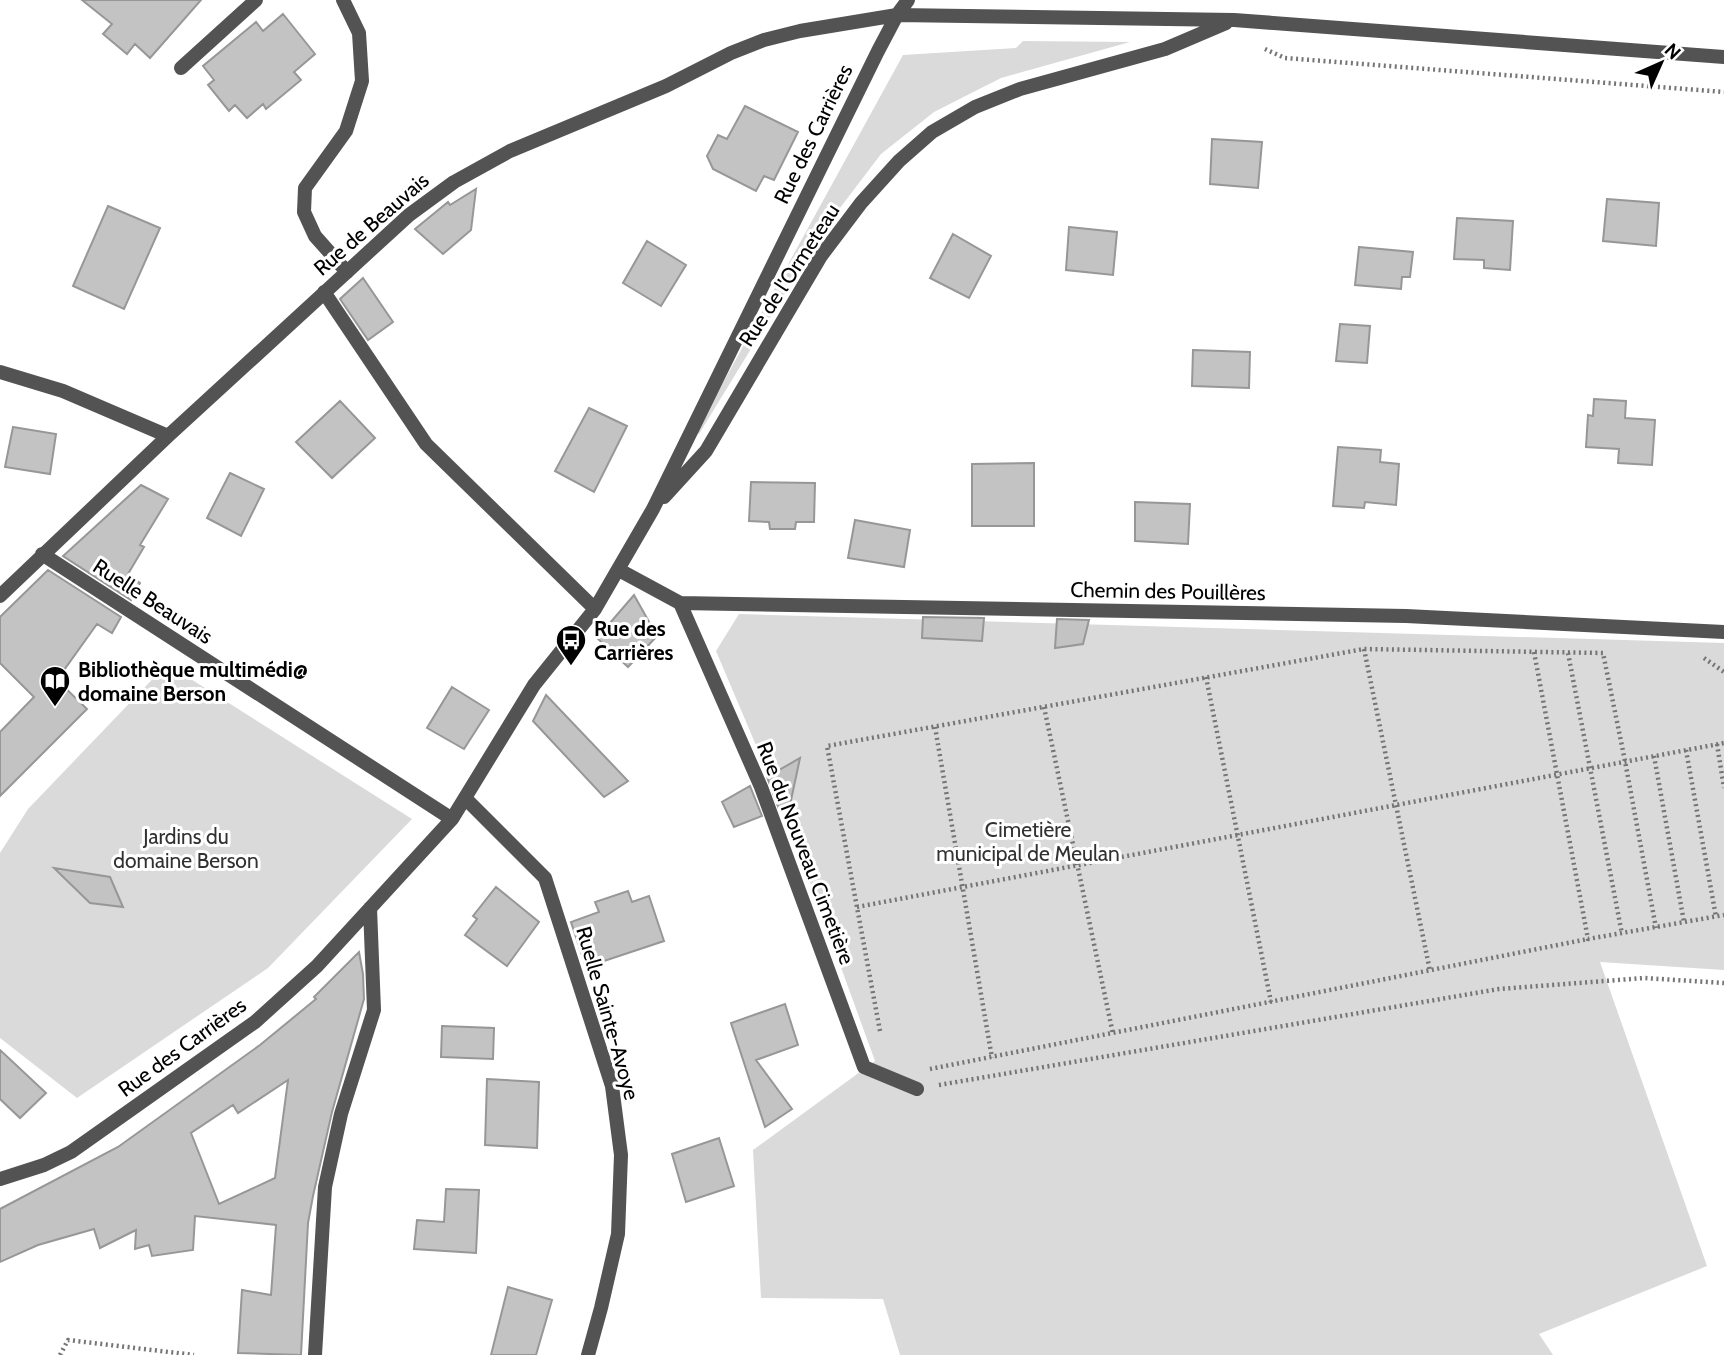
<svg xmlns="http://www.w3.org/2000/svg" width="1724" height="1355" viewBox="0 0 1724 1355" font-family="Cabin,sans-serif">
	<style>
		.green { fill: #dadada }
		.building { fill: #c3c3c3; stroke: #979797; stroke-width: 2; fill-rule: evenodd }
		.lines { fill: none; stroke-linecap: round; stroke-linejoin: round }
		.path { stroke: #757575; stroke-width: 4.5; stroke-dasharray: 2 3.5; stroke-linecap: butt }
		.lane { stroke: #535353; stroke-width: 14 }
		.street { stroke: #535353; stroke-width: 14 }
		.labels { text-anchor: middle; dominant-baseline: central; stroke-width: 6; stroke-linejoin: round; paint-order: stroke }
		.street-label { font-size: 21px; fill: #000; stroke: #fff }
		.poi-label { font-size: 21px; font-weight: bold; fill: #000; stroke: #fff; text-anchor: start }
		.park-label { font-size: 21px; fill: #313131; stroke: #fff }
	</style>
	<rect width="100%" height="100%" fill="#fff"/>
	<!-- green -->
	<path class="green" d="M 1023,41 L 1130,42 L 1001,78 L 934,112 L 881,154 L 824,229 L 699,434 L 696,432 L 903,55 L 1016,48 Z
		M 739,614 L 1724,643 L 1724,970 L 1600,962 L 1707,1266 L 1539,1334 L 1553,1355 L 900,1355 L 883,1299 L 761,1298 L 753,1150 L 875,1061 L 786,816 L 716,651 Z
		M 167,664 L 412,819 L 268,968 L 77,1098 L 0,1038 L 0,853 L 28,809 Z"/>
	<!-- building -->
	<path class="building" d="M 82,0 L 201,0 L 150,58 L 135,44 L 127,54 L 103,34 L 112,24 Z
		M 283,14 L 315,54 L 294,72 L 301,80 L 266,109 L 263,104 L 247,118 L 235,105 L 229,111 L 208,85 L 214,80 L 203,66 L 256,22 L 263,31 Z
		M 745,106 L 798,132 L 774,180 L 764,176 L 756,191 L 713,169 L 707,156 L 718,135 L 727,139 Z
		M 1212,139 L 1262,142 L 1258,188 L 1210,184 Z
		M 476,189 L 471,230 L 443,254 L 415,229 L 448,202 L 450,205 Z
		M 1607,199 L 1659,203 L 1656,246 L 1603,241 Z
		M 108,206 L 160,228 L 124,309 L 73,286 Z
		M 1457,218 L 1513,221 L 1510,270 L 1484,268 L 1484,260 L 1454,259 Z
		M 1069,227 L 1117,232 L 1113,275 L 1066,270 Z
		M 953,234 L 991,256 L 969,298 L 930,278 Z
		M 647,241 L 686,265 L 661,306 L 623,283 Z
		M 1359,247 L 1413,252 L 1410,277 L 1402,277 L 1401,289 L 1355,285 Z
		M 363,278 L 393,322 L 368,340 L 340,299 Z
		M 1340,324 L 1370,326 L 1367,363 L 1336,361 Z
		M 1193,350 L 1250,352 L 1249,388 L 1192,386 Z
		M 1594,399 L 1626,401 L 1625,418 L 1655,420 L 1652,465 L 1618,463 L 1619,449 L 1586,447 L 1588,415 L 1593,416 Z
		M 340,401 L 375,438 L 332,478 L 296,442 Z
		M 589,408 L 627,426 L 594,492 L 555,471 Z
		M 13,427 L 56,434 L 50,474 L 5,467 Z
		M 1338,447 L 1381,450 L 1380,462 L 1399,464 L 1396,505 L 1365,502 L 1364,508 L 1333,506 Z
		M 1034,463 L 1034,526 L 972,526 L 972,464 Z
		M 230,473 L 264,489 L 241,536 L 207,518 Z
		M 751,482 L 815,483 L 814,522 L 796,522 L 795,529 L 770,529 L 769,522 L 749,521 Z
		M 141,485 L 168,499 L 140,545 L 144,547 L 128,574 L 140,583 L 131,600 L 63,556 Z
		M 1135,502 L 1190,504 L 1188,544 L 1135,541 Z
		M 855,520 L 910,530 L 904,567 L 848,558 Z
		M 48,570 L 121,617 L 112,633 L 97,624 L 57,680 L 87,709 L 0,796 L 0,732 L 34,697 L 0,663 L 0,617 Z
		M 634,595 L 657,636 L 628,667 L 597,638 Z
		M 923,617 L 984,618 L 982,641 L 922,638 Z
		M 1057,619 L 1089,620 L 1083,644 L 1055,648 Z
		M 452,687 L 489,710 L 464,749 L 427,728 Z
		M 546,695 L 628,781 L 604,797 L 533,721 Z
		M 800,758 L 790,805 L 779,809 L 767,777 Z
		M 750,786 L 762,816 L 734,827 L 722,802 Z
		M 54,868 L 110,877 L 123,907 L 90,903 Z
		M 496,887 L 539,922 L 507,966 L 465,935 L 477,919 L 473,916 Z
		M 628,891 L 632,902 L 649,896 L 664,941 L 586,967 L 571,922 L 599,912 L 595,902 Z
		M 359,952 L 363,974 L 364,999 L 332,1112 L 313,1196 L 308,1223 L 301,1355 L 238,1353 L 242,1290 L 271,1295 L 276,1225 L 195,1216 L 193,1250 L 152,1256 L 149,1245 L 135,1249 L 136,1230 L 100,1248 L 94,1229 L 38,1245 L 0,1262 L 0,1209 L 118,1147 L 260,1045 L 316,999 L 314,997 ZM 288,1080 L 275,1178 L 219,1204 L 191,1133 L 233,1105 L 238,1113 Z
		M 785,1004 L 798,1045 L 756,1060 L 792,1109 L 765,1127 L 731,1023 Z
		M 442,1026 L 494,1028 L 493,1059 L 441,1057 Z
		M 0,1050 L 46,1093 L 20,1118 L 0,1099 Z
		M 487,1079 L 539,1082 L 537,1148 L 485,1145 Z
		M 719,1138 L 734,1186 L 686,1202 L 672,1154 Z
		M 446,1189 L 479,1190 L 476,1253 L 414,1249 L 417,1220 L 444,1222 Z
		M 508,1287 L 552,1300 L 536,1355 L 491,1355 Z"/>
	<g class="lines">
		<!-- path -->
		<path class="path" d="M 1265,49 L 1285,58 L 1724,92
			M 1364,649 L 1430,971
			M 1534,652 L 1588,939 L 1724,915
			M 1568,653 L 1622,934
			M 1704,658 L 1724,672
			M 1206,677 L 1271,1002
			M 1044,707 L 1113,1034
			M 935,727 L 992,1058
			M 1717,744 L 1724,788
			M 1686,750 L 1716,917
			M 1654,756 L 1684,922
			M 857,907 L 1724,743
			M 880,1031 L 827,746 L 1364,649 L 1603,653 L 1625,761 L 1656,928
			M 930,1069 L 1588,939
			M 939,1085 L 1499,989 L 1644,978 L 1724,983
			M 60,1355 L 68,1340 L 194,1355"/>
		<!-- lane -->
		<path class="lane" d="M 343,0 L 359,33 L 362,81 L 346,131 L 305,188 L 304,212 L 315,236 L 347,272
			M 181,68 L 256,0"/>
		<!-- street -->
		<path class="street" d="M 324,292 L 426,444 L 595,609
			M 0,372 L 63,391 L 168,436
			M 664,497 L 706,451 L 821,256 L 861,203 L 899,161 L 932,132 L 975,107 L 1020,89 L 1165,49 L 1226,23
			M 42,554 L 452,819
			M 619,570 L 680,603 L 1406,616 L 1724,632
			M 0,596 L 168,436 L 409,215 L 454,182 L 510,151 L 666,86 L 731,53 L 764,40 L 800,31 L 897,15 L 1234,20 L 1724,57
			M 680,603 L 761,787 L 864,1067 L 917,1089
			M 466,799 L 545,878 L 612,1086 L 621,1155 L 618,1234 L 601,1308 L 588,1355
			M 0,1179 L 44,1165 L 71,1152 L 255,1022 L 317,966 L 452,819 L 534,685 L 595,609 L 653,509 L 878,51 L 897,15 L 908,0
			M 315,1355 L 325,1187 L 341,1114 L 374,1010 L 370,908"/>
	</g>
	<!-- icons -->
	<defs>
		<g id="bus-pin" transform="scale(1.575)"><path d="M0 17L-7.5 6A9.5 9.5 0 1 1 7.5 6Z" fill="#000" stroke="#fff"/><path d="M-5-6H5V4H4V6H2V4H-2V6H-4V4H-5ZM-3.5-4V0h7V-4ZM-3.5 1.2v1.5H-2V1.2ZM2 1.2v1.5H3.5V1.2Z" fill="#fff"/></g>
		<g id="library-pin" transform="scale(1.575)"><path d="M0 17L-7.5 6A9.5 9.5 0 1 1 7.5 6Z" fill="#000" stroke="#fff"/><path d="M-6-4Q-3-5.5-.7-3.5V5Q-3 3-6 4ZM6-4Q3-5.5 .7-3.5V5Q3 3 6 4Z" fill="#fff"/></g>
	</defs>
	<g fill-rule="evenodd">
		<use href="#bus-pin" x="571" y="640"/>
		<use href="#library-pin" x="55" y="681"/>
	</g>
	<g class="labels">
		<!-- street labels -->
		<g class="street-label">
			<text transform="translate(813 134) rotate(-64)">Rue des Carrières</text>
			<text transform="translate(371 224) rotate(-41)">Rue de Beauvais</text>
			<text transform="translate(789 275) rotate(-57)">Rue de l'Ormeteau</text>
			<text transform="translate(1168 591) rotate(1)">Chemin des Pouillères</text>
			<text transform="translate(153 601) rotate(33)">Ruelle Beauvais</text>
			<text transform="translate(806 853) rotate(69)">Rue du Nouveau Cimetière</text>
			<text transform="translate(608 1013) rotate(74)">Ruelle Sainte-Avoye</text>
			<text transform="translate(182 1047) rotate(-36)">Rue des Carrières</text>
		</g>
		<!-- poi labels -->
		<g class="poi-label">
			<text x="594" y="628">Rue des<tspan x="594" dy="24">Carrières</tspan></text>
			<text x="78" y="669">Bibliothèque multimédi@<tspan x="78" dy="24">domaine Berson</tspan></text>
		</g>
		<!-- park labels -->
		<g class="park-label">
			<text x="1028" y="829">Cimetière<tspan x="1028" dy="24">municipal de Meulan</tspan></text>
			<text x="186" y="836">Jardins du<tspan x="186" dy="24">domaine Berson</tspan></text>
		</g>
	</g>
	<!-- north arrow -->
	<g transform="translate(1661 63) rotate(45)" stroke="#ffffff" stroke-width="5" paint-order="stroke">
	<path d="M0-5L12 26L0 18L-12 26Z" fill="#000000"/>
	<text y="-10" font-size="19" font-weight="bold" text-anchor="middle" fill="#000000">N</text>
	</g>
</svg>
